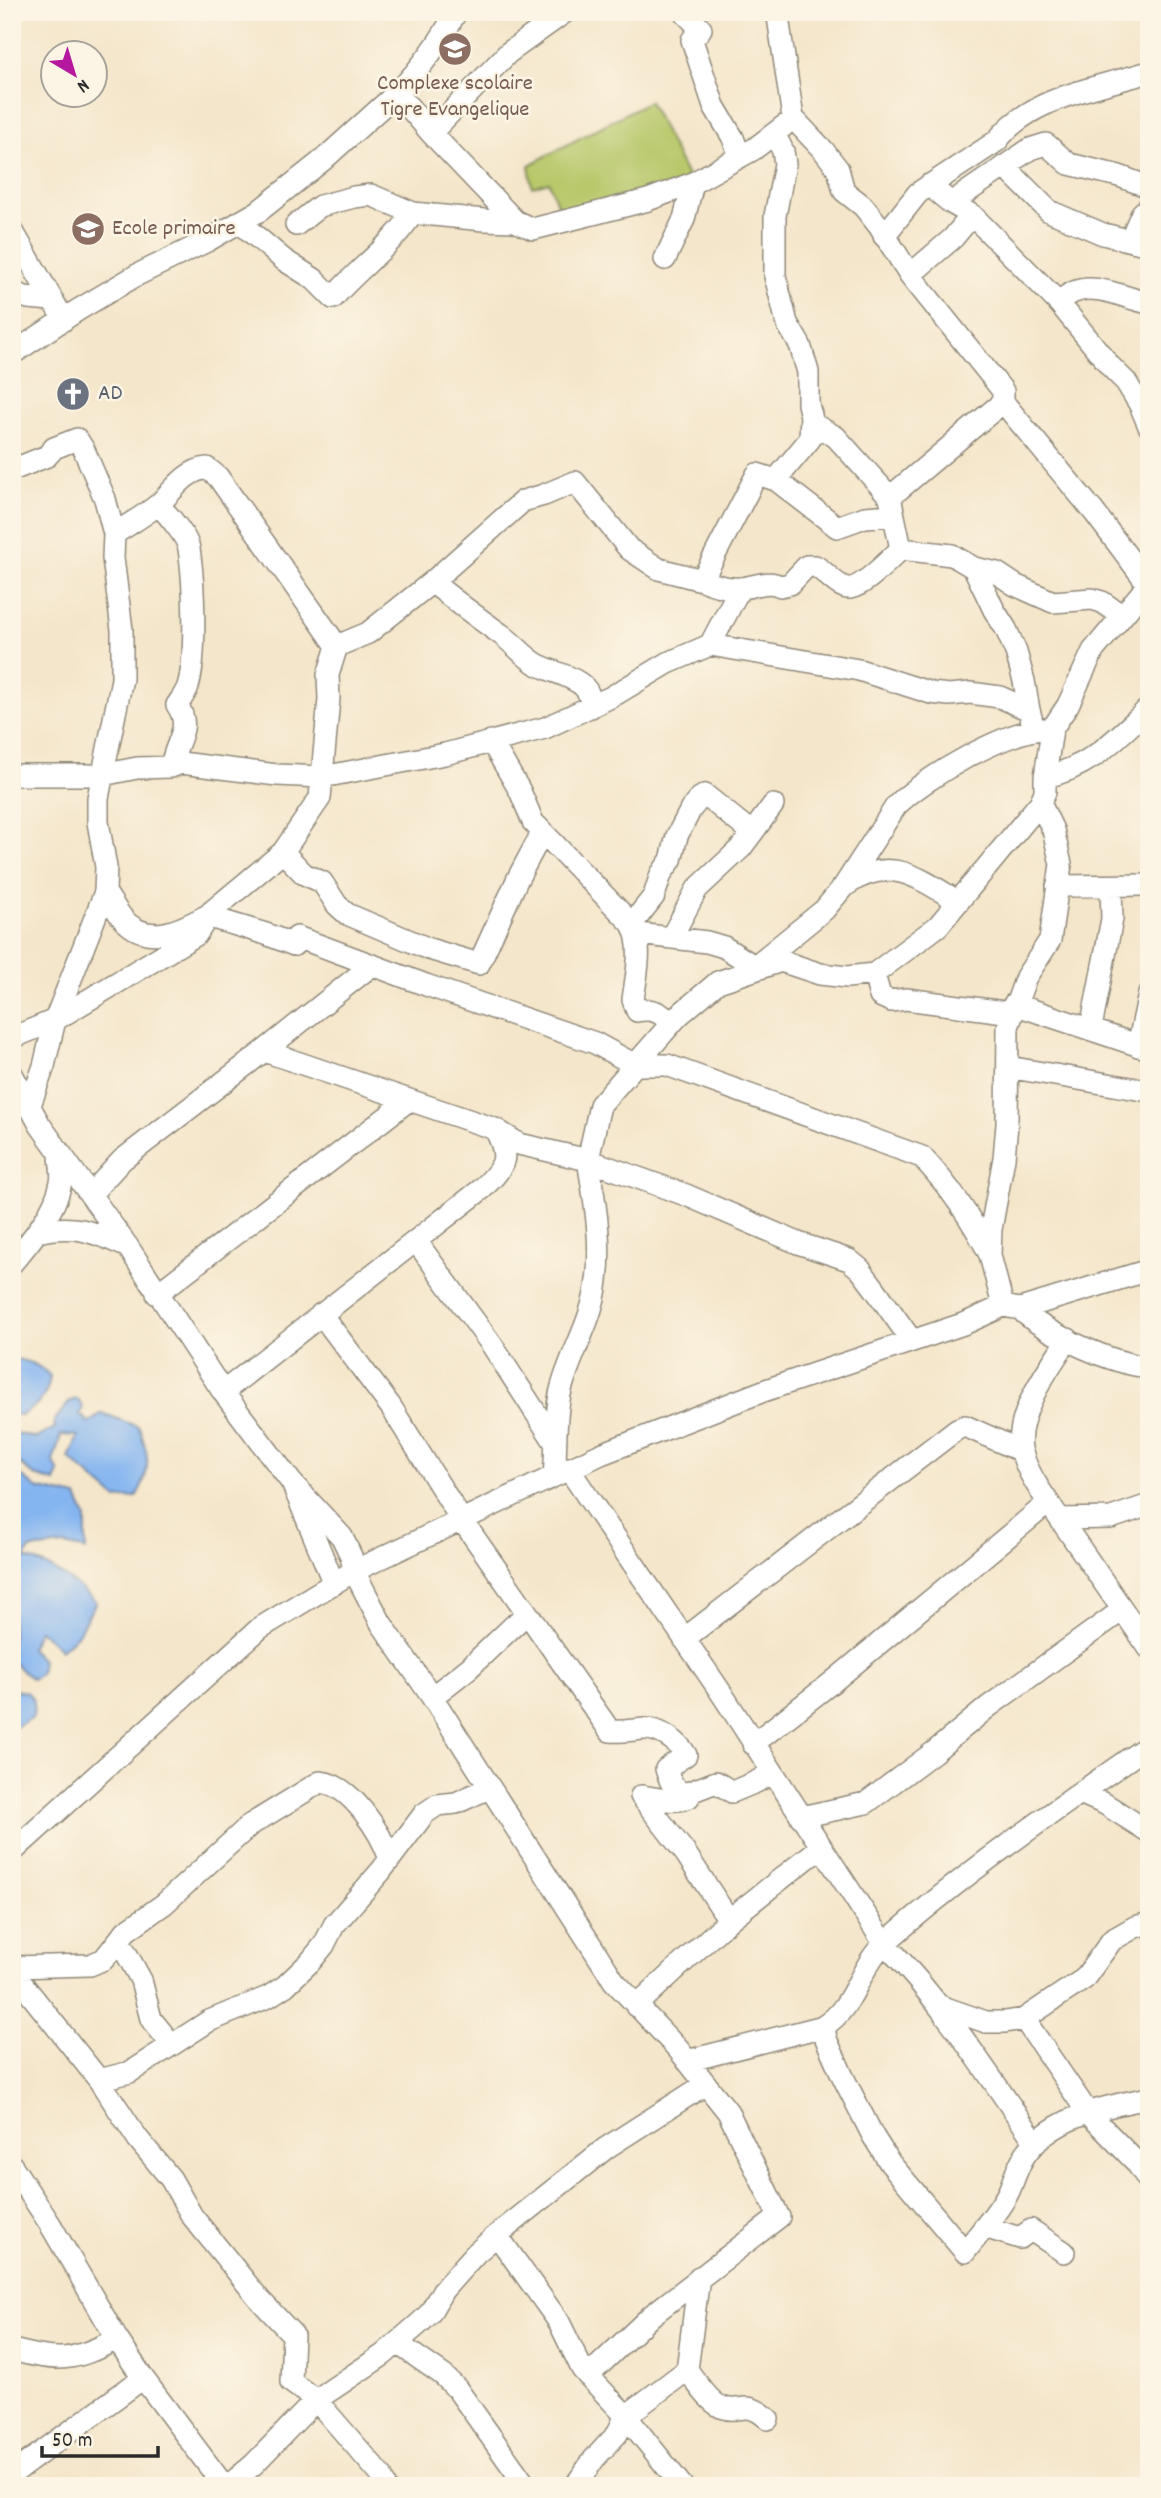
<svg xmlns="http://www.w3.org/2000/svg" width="1161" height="2498" viewBox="0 0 1161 2498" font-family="Dekko,sans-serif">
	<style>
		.green { fill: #b8c86b; stroke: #727a4b; stroke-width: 2 }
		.water { fill: #85b5f0; stroke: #58708e; stroke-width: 2 }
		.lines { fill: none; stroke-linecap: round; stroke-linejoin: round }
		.minor-casing { stroke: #90887a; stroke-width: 24 }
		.minor { stroke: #fff; stroke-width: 21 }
		.labels { text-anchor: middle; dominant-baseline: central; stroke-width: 5; stroke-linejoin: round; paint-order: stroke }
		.education-label { font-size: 23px; fill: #785e54; stroke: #fcf5e5 }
		.worship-label { font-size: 23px; fill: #5b616d; stroke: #fcf5e5; text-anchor: start }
	</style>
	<rect width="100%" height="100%" fill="#fcf5e5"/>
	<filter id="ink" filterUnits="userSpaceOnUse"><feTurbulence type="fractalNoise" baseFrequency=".0143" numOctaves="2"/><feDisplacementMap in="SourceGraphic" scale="14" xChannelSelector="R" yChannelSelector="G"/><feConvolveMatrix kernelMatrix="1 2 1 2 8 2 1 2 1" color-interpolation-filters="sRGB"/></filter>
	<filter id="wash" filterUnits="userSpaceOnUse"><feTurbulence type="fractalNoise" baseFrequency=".00686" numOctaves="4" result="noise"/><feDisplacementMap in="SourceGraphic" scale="28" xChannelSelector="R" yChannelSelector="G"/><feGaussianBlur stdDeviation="1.57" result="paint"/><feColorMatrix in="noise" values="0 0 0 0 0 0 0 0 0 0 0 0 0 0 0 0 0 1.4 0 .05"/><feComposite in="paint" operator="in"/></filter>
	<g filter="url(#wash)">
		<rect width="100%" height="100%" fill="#f4e6ca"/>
		<!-- green -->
		<path class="green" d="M 649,101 L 690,182 L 559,210 L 549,182 L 532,187 L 529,165 Z"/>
		<!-- water -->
		<path class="water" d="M 12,1359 C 28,1360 40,1365 50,1376 C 48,1396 38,1405 22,1415 L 12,1414 Z
			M 78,1399 L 83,1407 L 80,1414 L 89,1423 L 102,1413 L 139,1427 C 149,1456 152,1470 136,1497 L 117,1499 L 69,1458 L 78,1436 L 61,1435 L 53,1461 L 59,1472 L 55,1482 L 35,1476 L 12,1458 L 12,1432 L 36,1438 L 55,1428 L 54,1421 L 70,1401 Z
			M 12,1469 L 37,1488 L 77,1497 L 86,1517 L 86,1550 L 64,1545 L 30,1549 L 25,1558 C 52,1565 75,1583 96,1602 L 77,1635 L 61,1650 L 39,1630 L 30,1648 L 42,1660 L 40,1674 L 32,1679 L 12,1662 Z
			M 12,1690 L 27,1692 L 34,1701 L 33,1717 L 13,1728 Z"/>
	</g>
	<g filter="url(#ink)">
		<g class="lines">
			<!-- minor casing -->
			<g class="minor-casing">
				<path id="minor" d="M 684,12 L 701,29 L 692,40 L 714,106 L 733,138 L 740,157
					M 774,12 L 778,17 L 793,118 L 824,151 L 838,169 L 844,191 L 863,206 L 879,226 L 910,275 L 1003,391 L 1003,402 L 1094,512 L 1148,584
					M 397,93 C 421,68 440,43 456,12
					M 431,133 L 515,221
					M 775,135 L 783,151 L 785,164 L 775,216 L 775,276 L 787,323 L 800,345 L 808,372 L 808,404 L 813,424 L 836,437 L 890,497 L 901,549 L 952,555 L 974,568 L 997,573 L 1015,585 L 1053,602 L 1092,599 L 1102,602 L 1121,615
					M 1004,166 L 1049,211 L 1103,234 L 1149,245
					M 929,185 L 951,203 L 972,215 L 1059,303 L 1111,367 L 1126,382 L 1140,405 L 1149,426
					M 951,203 L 1030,149 L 1046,144 L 1069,164 L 1119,176 L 1149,187
					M 239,222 L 284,260 L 314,279 L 333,298 C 358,268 392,246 413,213
					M 296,225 L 320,206 L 354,197 L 371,195 L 413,213 L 484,220 L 515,221 L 533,229 L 648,200 L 693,183 L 754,149 L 784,126
					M 12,230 L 64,320
					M 884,236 L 918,193 L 997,141 C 1029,97 1100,87 1149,72
					M 1130,240 L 1142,213 L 1149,207
					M 665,259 L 684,219 L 693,183
					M 910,275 L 953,238 L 972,215
					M 12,292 L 28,298 L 52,300
					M 1059,303 C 1084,275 1118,297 1149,303
					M 12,354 L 78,310 L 137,275 L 207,241 L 259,211 L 323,160 L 397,93 L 431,133 L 508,53 L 565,12
					M 12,470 L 47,456 L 54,448 L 77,439 L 84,450 L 105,499 L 114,534 L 113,558 L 122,630 L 122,679 L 98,798 L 98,822 L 106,867 L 105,892 L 55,1020 L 44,1066 L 29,1108
					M 776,480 L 837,527 L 865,517 L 892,515
					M 890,497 L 1003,402
					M 158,505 C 167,513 188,538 189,549 C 194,580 197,658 188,686 C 186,693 181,699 177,705 C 193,728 175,741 171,767
					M 114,534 C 129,524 146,515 160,503 C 175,489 185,471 207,468 L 218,477 L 337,646
					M 974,568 L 994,610 L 1006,629 L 1016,652 L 1024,681 L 1029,710
					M 702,580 C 714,585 728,589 741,588 C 755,587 768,579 780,586 L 790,584 L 807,566 L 815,566 C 825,571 836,586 847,588 C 861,590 890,559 901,549
					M 432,582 C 455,601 478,618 502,635 C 514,644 523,655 535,663 C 550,672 572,675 584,687 C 590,693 591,700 591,707
					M 710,645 L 740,588
					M 491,741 L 520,791 L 533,822 L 632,924 C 644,947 636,975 633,1000 L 637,1011 C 653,1008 661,1012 671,1024
					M 12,775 L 102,775 L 137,768 L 171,767 L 181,763 L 277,775 L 322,777 L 445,754 L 545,728 L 611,697 L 668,663 L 710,645 L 859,670 L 931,693 L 949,695 L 970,693 L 1000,697 L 1029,710 L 1034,729
					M 1045,777 C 1092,767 1115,739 1149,708
					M 283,852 L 304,874 L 322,882 L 337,905 L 347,914 L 429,949 L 479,964 L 518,878 L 542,833
					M 848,884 C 890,855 919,878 957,901
					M 1057,886 L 1149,885
					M 105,892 C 111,901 117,912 124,920 C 149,946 180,930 206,916 L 266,934 L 294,945 L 297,937 L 426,985 L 595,1043 L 635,1065 L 667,1065 L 922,1157 C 949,1186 972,1219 990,1255
					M 632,924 L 654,896 L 661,874 L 671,860 L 677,836 L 691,809 L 700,798 L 705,795 L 752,833
					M 638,934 L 707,942 L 724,947 L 754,966
					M 671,938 L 697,889 L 741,848 L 773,805
					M 760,962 L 824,910 L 844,886 L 896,806 C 922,779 1009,728 1046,729
					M 874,974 L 880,996 L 891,1001 L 906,999 L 1012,1013
					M 1014,1004 L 1149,1049
					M 1091,1028 L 1112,919 L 1111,887
					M 12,1038 L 55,1020 L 196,935 L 211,912 L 283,852 L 320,798 L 329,699 L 328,675 L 337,646 L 368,633 L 432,582 L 523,501 L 544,495 L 575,482 L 629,549 L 659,569 L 702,580 L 757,474 L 776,480 L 810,439 L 811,414
					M 1138,1046 L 1149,994
					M 264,1051 L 495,1129 L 519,1144 L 588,1160 L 600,1105 L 678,1016 L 718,982 L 781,961 L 820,974 L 847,977 L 874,974 L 938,926 L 1040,803 L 1045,792 L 1045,777 L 1052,729 L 1068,705 L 1093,651 L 1149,584
					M 1008,1067 L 1149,1091
					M 12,1074 L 40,1125 L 128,1247 L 223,1392 L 292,1483 L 334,1584
					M 588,1160 L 686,1195 L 798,1243 L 849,1260 L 860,1269 L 875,1289 L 912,1341
					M 91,1194 L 122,1160 L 264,1051 L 372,965
					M 37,1232 C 76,1223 93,1232 128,1247
					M 416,1241 L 492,1345 L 554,1441
					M 12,1263 C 30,1242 56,1211 61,1182 C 63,1174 60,1163 60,1154
					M 157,1294 L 409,1100
					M 1003,1306 L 990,1255 L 991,1229 L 1004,1158 L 1007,1124 L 1008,1027 L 1026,977 L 1050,940 L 1061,864 L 1053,830 L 1040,803
					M 1020,1309 C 1046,1334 1112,1364 1149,1367
					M 321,1314 L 391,1407 L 457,1513 L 610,1731 C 622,1732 632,1730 644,1729 C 659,1728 679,1742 686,1755 L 666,1769 C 670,1781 672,1789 685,1794 L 716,1782 L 732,1792 L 756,1782 L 772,1773
					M 1068,1339 C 1050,1366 1012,1418 1022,1453 C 1029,1477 1046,1499 1060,1519 L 1111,1518 L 1149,1505
					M 223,1392 L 483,1188 C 506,1165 510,1158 495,1129
					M 568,1468 L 720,1691 L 884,1943 C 943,2003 988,2074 1036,2143
					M 554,1476 C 557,1447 554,1418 561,1390 C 570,1355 590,1325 596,1288 C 603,1246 595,1202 588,1160
					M 292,1483 L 342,1537 L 351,1556 L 354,1571 L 381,1623 L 432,1697 L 614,1981 L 678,2049 L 728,2112 L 779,2217 L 652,2315 L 588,2376
					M 1060,1519 L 1149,1648
					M 684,1639 L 957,1429 L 965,1426 L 1021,1451
					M 432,1697 L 469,1668 L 526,1614
					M 753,1744 L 835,1680 L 1048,1503
					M 1080,1793 L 1105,1804 L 1149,1832
					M 801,1817 L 866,1803 L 934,1752 L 988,1707 L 1121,1611
					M 12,1852 L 260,1628 L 354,1571 L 601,1454 L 766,1390 L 966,1323 L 1003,1306 L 1020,1309 L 1149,1270
					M 729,1920 L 820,1848
					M 119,1940 L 141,1980 L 151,2019 L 172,2045
					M 12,1967 L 90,1965 L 104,1959 L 126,1931 L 164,1904 L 250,1825 L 320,1782 C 351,1784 381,1833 390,1859
					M 12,1971 L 99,2080 L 138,2139 L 171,2179 L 192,2216 L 260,2300 L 293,2335 L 291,2382 L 316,2400 L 383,2355 L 421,2322 L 430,2313 L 443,2290 L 476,2253 L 497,2235 L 606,2148 L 706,2084
					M 636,2006 L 729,1920 L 686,1854 L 641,1796 C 656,1798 675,1804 689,1797
					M 940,2006 L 986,2022 L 1005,2022 L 1024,2019 L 1084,1979 L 1112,1940 L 1135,1927 L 1149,1923
					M 1024,2019 L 1088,2113 L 1136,2162 L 1149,2181
					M 824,2026 L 826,2039 L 843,2077 L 873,2136 L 890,2163 L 965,2252 C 979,2233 999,2212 1009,2191 C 1015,2177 1018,2164 1027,2152 C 1056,2116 1107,2106 1149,2098
					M 687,2061 L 824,2026 C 856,2006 859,1965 887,1941 C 969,1869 1060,1807 1149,1745
					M 99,2080 L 130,2072 L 209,2021 L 268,1997 L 285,1986 L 310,1962 L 324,1945 L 334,1925 L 381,1871 L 424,1814 L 437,1805 L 456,1803 L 489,1788
					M 12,2166 L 50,2224 L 117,2339 L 143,2378
					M 984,2227 L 1020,2238 L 1031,2230 L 1064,2252
					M 497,2235 L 559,2322 L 582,2369 L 626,2416 L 682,2486
					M 699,2277 L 687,2370 C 696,2381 708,2401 721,2407 C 741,2415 745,2398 768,2419
					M 397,2343 L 443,2375 L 457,2389 L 526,2486
					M 12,2350 C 60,2362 72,2362 117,2339
					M 12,2474 L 143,2378 L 224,2486
					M 228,2486 L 253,2465 L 316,2400 L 381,2475 L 385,2486
					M 575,2486 L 594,2459 L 617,2434 L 626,2416 L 687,2370"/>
			</g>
			<!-- minor -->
			<use href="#minor" class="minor"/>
		</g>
	</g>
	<!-- icons -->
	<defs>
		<g id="school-disc" transform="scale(1.75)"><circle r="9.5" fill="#8d6e63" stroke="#fcf5e5"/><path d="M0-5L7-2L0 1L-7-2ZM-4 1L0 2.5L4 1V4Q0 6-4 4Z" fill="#fff"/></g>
		<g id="church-disc" transform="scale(1.75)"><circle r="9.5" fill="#6b7280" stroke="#fcf5e5"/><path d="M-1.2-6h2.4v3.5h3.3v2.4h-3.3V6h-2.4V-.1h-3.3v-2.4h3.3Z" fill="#fff"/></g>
	</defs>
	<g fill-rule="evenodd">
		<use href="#school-disc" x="455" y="49"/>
		<use href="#school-disc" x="88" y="229"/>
		<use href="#church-disc" x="73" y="394"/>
	</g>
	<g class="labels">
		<!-- education labels -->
		<g class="education-label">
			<text x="455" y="84">Complexe scolaire<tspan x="455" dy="26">Tigre Evangelique</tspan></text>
			<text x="112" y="229" text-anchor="start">Ecole primaire</text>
		</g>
		<!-- worship labels -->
		<g class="worship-label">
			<text x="98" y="394">AD</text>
		</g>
	</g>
	<!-- margin -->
	<rect width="1161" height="2498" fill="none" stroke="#fcf5e5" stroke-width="42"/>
	<!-- north arrow -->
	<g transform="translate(74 74) rotate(142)"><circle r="33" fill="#fcf5e5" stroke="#a8a49b" stroke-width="2"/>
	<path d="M0-5L12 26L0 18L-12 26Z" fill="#b5179e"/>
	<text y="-10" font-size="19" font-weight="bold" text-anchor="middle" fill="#2b2b2b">N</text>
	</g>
	<!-- scale -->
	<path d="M42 2446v10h116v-10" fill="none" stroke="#2b2b2b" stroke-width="3.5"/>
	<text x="52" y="2446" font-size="21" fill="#2b2b2b" stroke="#fcf5e5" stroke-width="5" paint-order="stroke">50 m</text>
</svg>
